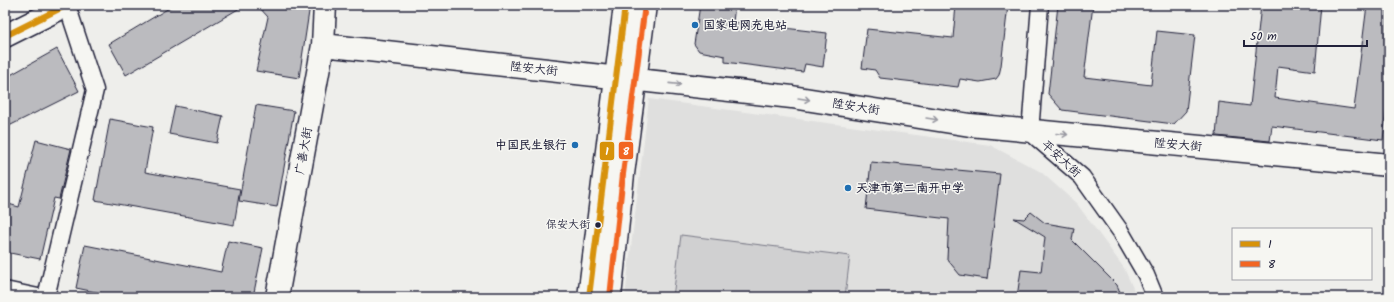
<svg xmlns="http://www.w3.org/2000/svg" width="1394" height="302" viewBox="0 0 1394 302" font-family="Kalam,'LXGW WenKai TC',sans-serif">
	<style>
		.built { fill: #dfdfde }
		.green { fill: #d0d0d1; stroke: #797986 }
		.building { fill: #bbbbbf; stroke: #22223b }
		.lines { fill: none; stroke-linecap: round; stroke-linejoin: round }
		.street-casing { stroke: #22223b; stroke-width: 19 }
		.secondary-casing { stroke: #22223b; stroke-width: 25 }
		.street { stroke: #f6f6f2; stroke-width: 16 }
		.secondary { stroke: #f6f6f2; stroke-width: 22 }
		.bus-1-casing { stroke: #f6f6f2; stroke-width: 9 }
		.bus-2-casing { stroke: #f6f6f2; stroke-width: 9 }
		.bus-1 { stroke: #d79209; stroke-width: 6 }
		.bus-2 { stroke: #f26522; stroke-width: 6 }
		.oneway { stroke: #9797a0 }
		.poi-dot { fill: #1f6fb2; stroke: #f6f6f2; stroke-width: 1.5 }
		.bus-dot { fill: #22223b; stroke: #f6f6f2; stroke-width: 1.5 }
		.labels { text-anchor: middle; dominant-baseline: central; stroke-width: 3; stroke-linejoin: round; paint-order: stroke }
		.bus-label { font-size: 11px; fill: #22223b; stroke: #f6f6f2; text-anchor: end }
		.poi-label { font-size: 12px; font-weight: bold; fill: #22223b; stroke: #f6f6f2; text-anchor: start }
		.street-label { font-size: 12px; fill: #22223b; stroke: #f6f6f2 }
		.line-badge { stroke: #f6f6f2; stroke-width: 1.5 }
		.badge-label { font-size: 11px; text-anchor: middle; font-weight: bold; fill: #fff }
	</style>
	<rect width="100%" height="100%" fill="#eeeeeb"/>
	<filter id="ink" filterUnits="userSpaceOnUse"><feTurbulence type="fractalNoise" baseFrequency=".025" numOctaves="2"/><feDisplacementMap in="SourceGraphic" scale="8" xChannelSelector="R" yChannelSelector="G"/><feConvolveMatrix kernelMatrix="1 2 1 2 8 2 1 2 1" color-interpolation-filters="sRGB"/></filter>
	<g filter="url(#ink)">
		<!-- built -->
		<path class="built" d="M 649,99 L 990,145 L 1041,172 L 1077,204 L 1124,268 L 1137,297 L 625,297 Z"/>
		<!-- green -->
		<path class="green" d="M 681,235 L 850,256 L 845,297 L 673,297 Z"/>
		<!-- building -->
		<path class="building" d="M 174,5 L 245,5 L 126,75 L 109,44 Z
			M 257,5 L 310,5 L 299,78 L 256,71 L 268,17 Z
			M 700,5 L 735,5 L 733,22 L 827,33 L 823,67 L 805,64 L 803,72 L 725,62 L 725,56 L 699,51 L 694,44 Z
			M 956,5 L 1008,5 L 1001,66 L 999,75 L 996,79 L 980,82 L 960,79 L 958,87 L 880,78 L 875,70 L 862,68 L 867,29 L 953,38 Z
			M 1058,5 L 1093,5 L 1084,77 L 1151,85 L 1157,31 L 1195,35 L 1186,111 L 1174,124 L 1062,110 L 1048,94 Z
			M 1261,5 L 1321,5 L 1315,71 L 1278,66 L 1275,98 L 1354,109 L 1367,5 L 1389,5 L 1389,87 L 1383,140 L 1272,126 L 1270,141 L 1216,136 L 1219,102 L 1250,106 Z
			M 57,49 L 79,91 L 5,128 L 5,78 Z
			M 256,105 L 294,111 L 277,207 L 239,201 Z
			M 175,106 L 223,116 L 217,143 L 169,134 Z
			M 110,119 L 153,127 L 145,172 L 240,189 L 234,225 L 95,200 Z
			M 36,140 L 71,149 L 59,199 L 54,198 L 40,259 L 5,252 L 5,203 L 19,207 Z
			M 871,162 L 1000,174 L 987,279 L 960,275 L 947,259 L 949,219 L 866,209 Z
			M 1031,212 L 1045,223 L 1074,228 L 1072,240 L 1117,285 L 1122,297 L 1017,297 L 1021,270 L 1041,272 L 1045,237 L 1014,218 L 1024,219 Z
			M 228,241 L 263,248 L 253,297 L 120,297 L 76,288 L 85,245 L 221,272 Z"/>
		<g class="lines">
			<!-- street casing -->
			<g class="street-casing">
				<path id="street" d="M 1040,5 L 1030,132 L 1082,177 L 1121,232 L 1146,275 L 1155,297
					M 5,290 L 38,297
					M 46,297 L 95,90 L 67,5"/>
			</g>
			<!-- secondary casing -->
			<g class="secondary-casing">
				<path id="secondary" d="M 5,36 L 67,5
					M 323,45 L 792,97 L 970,125 L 1389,165
					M 277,297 L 323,45 L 325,5
					M 589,297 L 625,5
					M 610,297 L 623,174 L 645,5"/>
			</g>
			<!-- street -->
			<use href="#street" class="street"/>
			<!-- secondary -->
			<use href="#secondary" class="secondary"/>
			<!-- bus-1 casing -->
			<g class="bus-1-casing">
				<path id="bus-1" d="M 5,36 L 67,5
					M 589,297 L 625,5"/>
			</g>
			<!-- bus-2 casing -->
			<g class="bus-2-casing">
				<path id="bus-2" d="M 610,297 L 623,174 L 645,5"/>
			</g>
			<!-- bus-1 -->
			<use href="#bus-1" class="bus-1"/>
			<!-- bus-2 -->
			<use href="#bus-2" class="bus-2"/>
		</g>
		<!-- one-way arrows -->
		<defs><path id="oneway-shaft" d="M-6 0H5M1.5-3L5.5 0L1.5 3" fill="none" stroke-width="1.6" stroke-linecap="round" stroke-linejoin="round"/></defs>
		<g class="oneway">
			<use href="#oneway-shaft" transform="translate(675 84) rotate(6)"/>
			<use href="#oneway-shaft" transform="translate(804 99) rotate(9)"/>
			<use href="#oneway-shaft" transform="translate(932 119) rotate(9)"/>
			<use href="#oneway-shaft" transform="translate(1062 134) rotate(5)"/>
		</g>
	</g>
	<!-- markers -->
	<g class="poi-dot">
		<circle cx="695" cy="25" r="4"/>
		<circle cx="575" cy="145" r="4"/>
		<circle cx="848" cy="188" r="4"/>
	</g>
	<circle class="bus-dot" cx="598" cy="225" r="3.5"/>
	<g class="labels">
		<!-- bus labels -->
		<g class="bus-label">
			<text x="590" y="225">保安大街</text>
		</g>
		<!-- poi labels -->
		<g class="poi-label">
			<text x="703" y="25">国家电网充电站</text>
			<text x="567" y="145" text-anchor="end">中国民生银行</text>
			<text x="856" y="188">天津市第二南开中学</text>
		</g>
		<!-- street labels -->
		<g class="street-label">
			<text transform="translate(534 69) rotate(6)">陞安大街</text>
			<text transform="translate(856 107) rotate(9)">陞安大街</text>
			<text transform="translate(1178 145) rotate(5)">陞安大街</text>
			<text transform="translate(304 151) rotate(-80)">广善大街</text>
			<text transform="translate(1061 159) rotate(42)">平安大街</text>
		</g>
	</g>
	<g class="line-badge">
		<rect x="618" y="141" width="16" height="19" rx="4" fill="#f26522"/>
		<rect x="599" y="141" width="16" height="20" rx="4" fill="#d79209"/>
	</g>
	<g class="badge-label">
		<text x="626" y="155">8</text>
		<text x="607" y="155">1</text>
	</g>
	<!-- margin -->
	<rect width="1394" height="302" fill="none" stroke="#f6f6f2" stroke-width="20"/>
	<rect x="10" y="10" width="1374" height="282" fill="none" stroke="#22223b" stroke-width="1.5" filter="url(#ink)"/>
	<!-- legend -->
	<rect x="1232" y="228" width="140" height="52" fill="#f6f6f2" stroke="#a1a1a9"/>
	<rect x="1240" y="241" width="20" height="6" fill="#d79209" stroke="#a1a1a9"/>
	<text x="1268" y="248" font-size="12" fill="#22223b">1</text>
	<rect x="1240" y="261" width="20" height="6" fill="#f26522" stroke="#a1a1a9"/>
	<text x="1268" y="268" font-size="12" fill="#22223b">8</text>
	<!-- scale -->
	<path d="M1244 40v6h123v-6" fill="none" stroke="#22223b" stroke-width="2"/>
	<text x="1250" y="40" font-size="12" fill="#22223b" stroke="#f6f6f2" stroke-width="3" paint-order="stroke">50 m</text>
</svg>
